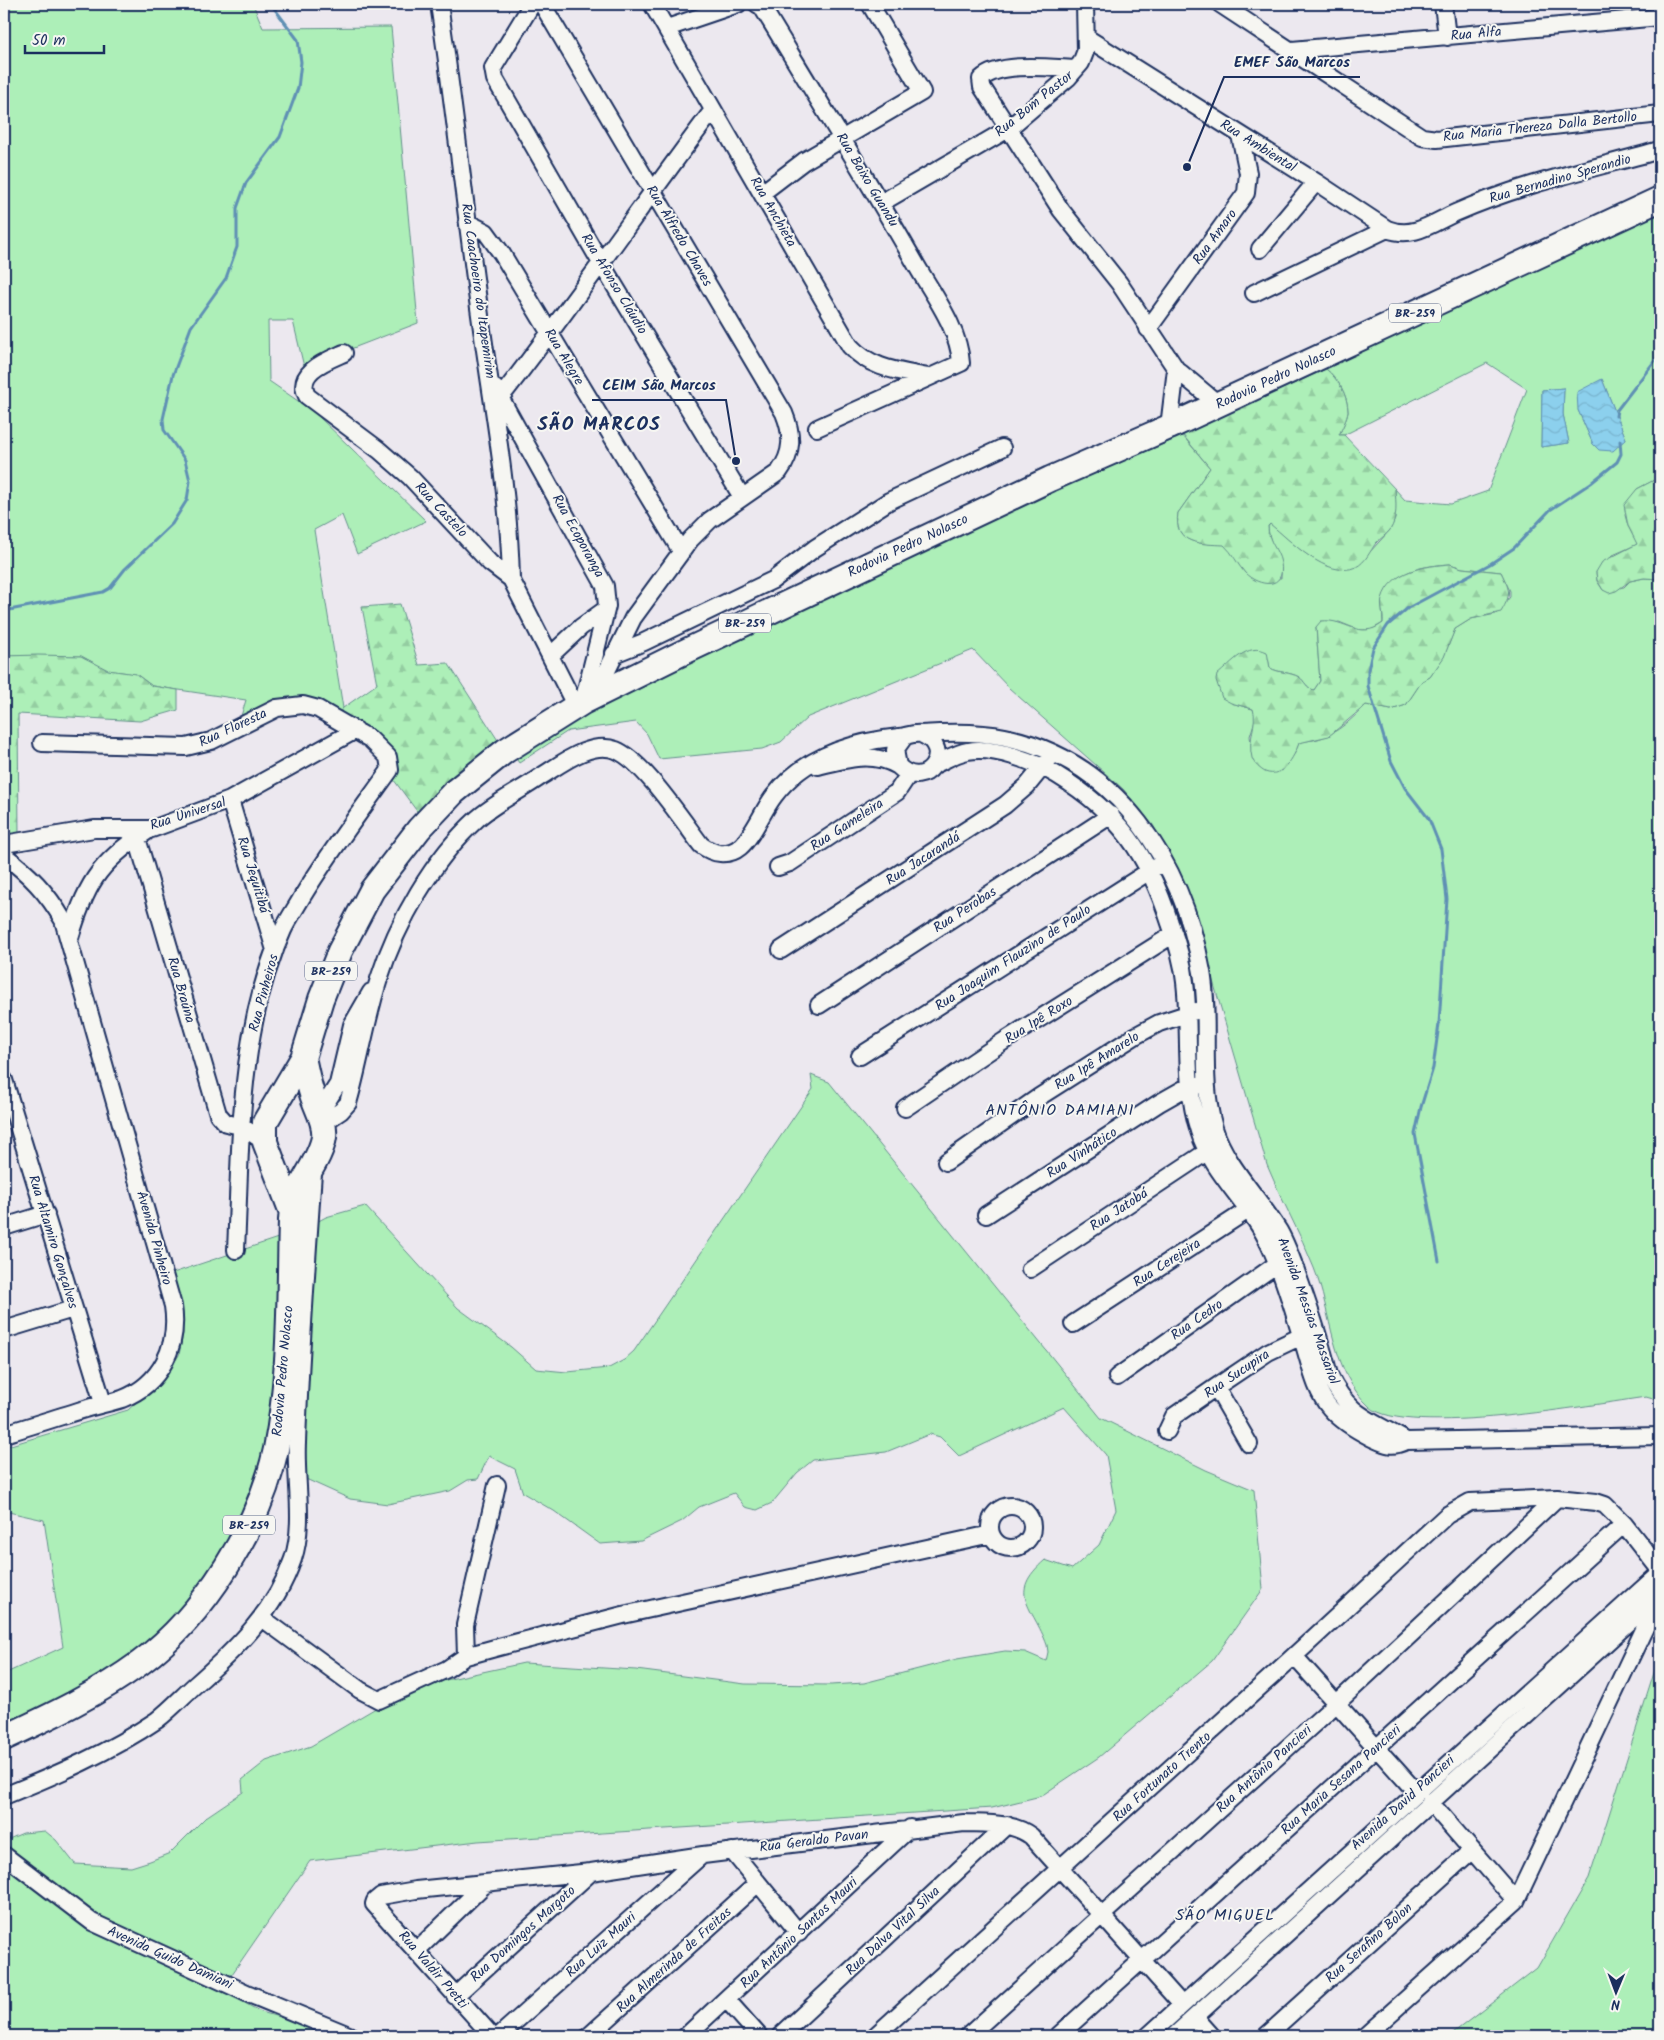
<svg xmlns="http://www.w3.org/2000/svg" width="1664" height="2040" viewBox="0 0 1664 2040" font-family="Kalam,sans-serif">
	<style>
		.green { fill: #adefb8; stroke: #648f8b; fill-rule: evenodd }
		.forest { fill: url(#forest-firs); stroke: #648f8b }
		.water { fill: url(#water-waves); stroke: #5f90b4 }
		.lines { fill: none; stroke-linecap: round; stroke-linejoin: round }
		.stream { stroke: #5f90b4; stroke-width: 3 }
		.minor-casing { stroke: #1b2f5e; stroke-width: 20 }
		.highway-casing { stroke: #1b2f5e; stroke-width: 28 }
		.minor { stroke: #f6f6f2; stroke-width: 16 }
		.highway { stroke: #f6f6f2; stroke-width: 24 }
		.labels { text-anchor: middle; dominant-baseline: central; stroke-width: 4; stroke-linejoin: round; paint-order: stroke }
		.shield { fill: #f6f6f2; stroke: #5d6b8a; stroke-width: 1 }
		.shield-label { font-size: 12px; font-weight: bold; fill: #1b2f5e }
		.street-label { font-size: 14px; fill: #1b2f5e; stroke: #f6f6f2 }
		.quarter-label { font-size: 16px; letter-spacing: 1px; fill: #1b2f5e; stroke: #f6f6f2 }
		.district-label { font-size: 19px; font-weight: bold; letter-spacing: 1px; fill: #1b2f5e; stroke: #f6f6f2 }
		.leader { fill: none; stroke: #1b2f5e; stroke-width: 2 }
		.callout-dot { fill: #1b2f5e; stroke: #f6f6f2; stroke-width: 2 }
		.callout-label { font-size: 15px; text-anchor: middle; font-weight: bold; fill: #1b2f5e; stroke: #f6f6f2; stroke-width: 4; stroke-linejoin: round; paint-order: stroke }
	</style>
	<defs>
		<pattern id="forest-firs" width="22" height="20" patternUnits="userSpaceOnUse" patternTransform="scale(1.25)"><rect width="22" height="20" fill="#adefb8"/><path d="M5 1l3.5 6h-7zM16 11l3.5 6h-7z" fill="#94cda1"/></pattern>
		<pattern id="water-waves" width="16" height="10" patternUnits="userSpaceOnUse" patternTransform="scale(1.25)"><rect width="16" height="10" fill="#8cd0ed"/><path d="M0 5q4-4 8 0t8 0" fill="none" stroke="#78b3ce"/></pattern>
	</defs>
	<rect width="100%" height="100%" fill="#ece8ef"/>
	<filter id="ink" filterUnits="userSpaceOnUse"><feTurbulence type="fractalNoise" baseFrequency=".02" numOctaves="2"/><feDisplacementMap in="SourceGraphic" scale="10" xChannelSelector="R" yChannelSelector="G"/><feConvolveMatrix kernelMatrix="1 2 1 2 8 2 1 2 1" color-interpolation-filters="sRGB"/></filter>
	<g filter="url(#ink)">
		<!-- green -->
		<path class="green" d="M 4,4 L 253,4 L 263,28 L 391,27 L 418,323 L 304,367 L 293,321 L 268,321 L 269,381 L 314,412 L 426,521 L 357,554 L 342,515 L 314,530 L 343,708 L 335,718 L 278,703 L 236,732 L 246,700 L 152,686 L 136,674 L 107,670 L 81,656 L 4,656 Z
			M 1660,211 L 1660,477 L 1637,489 L 1625,515 L 1628,526 L 1638,544 L 1613,555 L 1596,572 L 1597,581 L 1603,590 L 1624,587 L 1630,581 L 1644,578 L 1660,579 L 1660,1401 L 1646,1397 C 1596,1404 1405,1438 1370,1407 C 1331,1372 1332,1313 1314,1268 C 1300,1232 1281,1200 1267,1165 L 1191,906 L 1174,864 L 1153,825 L 1123,789 L 1009,688 L 973,650 L 808,717 L 781,742 L 762,749 L 659,759 L 647,734 L 636,722 L 568,731 L 519,763 L 513,754 L 554,729 L 723,646 L 1096,472 L 1183,436 L 1210,468 L 1178,513 C 1173,545 1202,544 1224,544 L 1232,552 L 1245,573 L 1281,578 C 1284,558 1268,546 1268,526 L 1271,524 C 1294,544 1323,576 1357,566 L 1390,530 L 1395,519 L 1395,489 L 1405,500 L 1451,504 L 1488,491 L 1527,389 L 1487,363 L 1344,435 L 1339,435 C 1342,428 1347,419 1348,412 C 1348,395 1338,379 1326,369 L 1412,326 L 1526,275 ZM 1602,379 L 1626,439 L 1593,444 L 1578,410 ZM 1564,388 L 1563,414 L 1569,443 L 1541,447 L 1542,390 ZM 1450,564 L 1462,568 L 1501,572 L 1510,591 L 1510,597 L 1496,614 L 1471,619 L 1455,629 L 1444,656 L 1430,677 L 1422,681 L 1406,705 L 1391,710 L 1366,705 C 1352,719 1338,733 1318,739 C 1311,741 1306,740 1299,743 L 1295,753 L 1282,771 L 1253,761 L 1250,736 L 1256,717 L 1253,709 L 1231,703 L 1268,659 L 1270,668 C 1279,673 1290,672 1299,677 C 1305,681 1306,688 1314,690 L 1320,681 L 1316,627 L 1339,622 L 1359,630 L 1371,630 L 1383,623 C 1383,618 1382,612 1382,607 C 1386,571 1421,566 1450,564 Z
			M 811,1075 L 829,1082 L 1101,1418 L 1206,1470 L 1254,1490 L 1263,1589 L 1212,1661 L 1099,1757 L 1041,1796 L 992,1808 L 478,1841 L 310,1861 L 221,1990 L 261,2012 L 312,2026 L 332,2036 L 4,2036 L 4,1841 L 23,1833 L 45,1831 L 56,1840 L 75,1864 L 131,1867 L 150,1861 L 170,1853 L 206,1817 L 243,1792 L 242,1780 L 266,1761 L 311,1746 L 398,1695 L 441,1681 L 524,1663 L 636,1670 L 745,1684 L 831,1685 L 864,1683 L 957,1659 L 1005,1651 L 1025,1652 L 1046,1661 L 1048,1652 L 1047,1645 C 1033,1606 1006,1594 1045,1560 L 1072,1569 L 1099,1545 L 1116,1510 L 1106,1455 L 1064,1407 L 959,1456 L 940,1437 L 930,1434 L 886,1452 L 813,1460 L 797,1473 L 772,1503 L 757,1510 L 745,1507 L 734,1493 L 699,1507 L 682,1521 L 641,1541 L 600,1544 L 554,1511 L 523,1493 L 515,1469 L 489,1456 L 478,1479 L 468,1480 L 450,1491 L 388,1504 L 350,1499 L 297,1475 L 298,1471 L 288,1454 L 295,1407 L 313,1224 L 326,1217 L 365,1206 L 458,1308 L 511,1347 L 536,1369 L 567,1372 L 609,1368 L 624,1360 L 634,1351 L 813,1089 Z
			M 278,1238 L 275,1396 L 255,1505 L 208,1579 L 195,1589 L 174,1620 L 96,1684 L 4,1727 L 4,1674 L 63,1647 L 44,1520 L 4,1511 L 4,1447 L 128,1410 L 167,1374 L 179,1355 L 183,1334 L 182,1314 L 170,1274 Z
			M 1660,1654 L 1660,2036 L 1449,2036 L 1537,1968 L 1589,1878 Z"/>
		<!-- forest -->
		<path class="forest" d="M 1326,369 C 1338,379 1348,395 1348,412 C 1347,419 1342,428 1339,435 L 1344,435 L 1395,489 C 1396,503 1398,518 1390,530 C 1386,535 1380,539 1376,543 C 1370,551 1366,562 1356,567 C 1327,580 1290,540 1270,524 L 1268,526 C 1268,543 1278,548 1281,563 C 1286,590 1259,587 1245,573 C 1237,564 1233,553 1224,545 C 1202,544 1173,545 1178,513 L 1210,468 L 1182,434 Z
			M 1660,477 L 1660,579 L 1644,578 L 1630,581 L 1616,591 L 1609,593 L 1603,590 L 1597,580 L 1596,572 L 1602,562 L 1637,544 L 1628,526 L 1624,505 L 1637,489 Z
			M 1450,564 L 1462,568 L 1501,572 C 1510,591 1512,593 1501,612 L 1471,619 L 1455,629 L 1444,657 L 1430,677 L 1422,681 L 1406,705 L 1391,710 L 1366,705 L 1329,736 L 1299,743 C 1294,757 1283,779 1265,772 C 1260,769 1254,764 1252,758 C 1247,739 1258,723 1253,709 L 1231,703 L 1222,698 L 1216,680 L 1217,675 C 1232,663 1247,642 1267,652 L 1270,668 C 1279,673 1290,672 1299,677 C 1305,681 1306,688 1314,690 L 1320,681 L 1316,627 L 1321,621 C 1346,618 1359,641 1383,623 C 1384,615 1380,607 1382,599 C 1390,570 1426,566 1450,564 Z
			M 400,604 L 419,665 L 448,663 L 501,745 L 419,814 L 371,749 L 335,718 L 343,708 L 377,684 L 362,607 Z
			M 38,655 L 81,656 L 108,670 L 136,674 L 152,686 L 178,690 L 178,710 L 140,721 L 18,714 L 19,837 L 4,838 L 4,656 Z"/>
		<!-- water -->
		<path class="water" d="M 1602,379 L 1626,439 L 1613,451 L 1599,450 L 1593,444 L 1578,410 L 1577,392 Z
			M 1564,388 L 1563,414 L 1569,443 L 1541,447 L 1542,390 Z"/>
		<g class="lines">
			<!-- stream -->
			<path class="stream" d="M 1616,416 L 1617,410 L 1660,354
				M 4,611 L 103,592 L 110,588 L 125,569 L 172,524 L 187,500 L 190,481 L 185,460 L 164,430 L 163,419 L 173,375 L 191,327 L 226,278 L 237,247 L 237,208 L 246,183 L 280,137 L 298,88 L 301,62 L 298,40 L 271,4
				M 1439,1261 L 1415,1134 L 1421,1107 L 1433,1068 L 1439,1024 L 1447,899 L 1441,849 L 1429,819 L 1405,788 L 1391,761 L 1368,686 L 1368,670 L 1373,648 L 1388,625 L 1408,608 L 1490,564 L 1514,548 L 1550,510 L 1591,483 L 1617,462 L 1621,454 L 1620,441"/>
			<!-- minor casing -->
			<g class="minor-casing">
				<path id="minor" d="M 439,4 C 454,105 465,207 479,308 C 491,398 509,488 511,579
					M 532,4 L 493,68 L 495,79 L 601,263 L 742,497
					M 542,4 L 784,413 C 793,435 793,453 779,472 L 710,520 L 690,540 L 633,618 L 594,697
					M 652,4 L 850,346 C 871,369 899,371 928,377
					M 757,4 L 762,7 C 813,91 865,175 914,261 C 931,292 959,327 961,363 L 817,428
					M 1220,4 L 1422,137 L 1437,139 L 1660,114
					M 1443,4 L 1447,37
					M 667,28 L 738,4
					M 1087,38 L 1316,182 L 1387,229 C 1413,239 1431,224 1455,213 C 1521,184 1591,169 1660,150
					M 1292,50 L 1660,17
					M 1076,69 C 1052,68 1000,61 981,79 L 982,87 L 1061,210 L 1119,283 L 1176,369 L 1169,427
					M 762,193 L 804,161 L 922,92 L 870,4
					M 881,203 L 1008,129 L 1068,78 L 1081,63 L 1086,50 L 1085,4
					M 468,223 L 486,232 L 502,254 L 681,551
					M 1260,249 L 1316,182
					M 1254,293 L 1387,229
					M 1148,329 L 1246,193 L 1248,173 L 1240,135
					M 344,353 C 326,361 295,372 307,396 L 379,450 L 410,477 L 490,563 L 511,579 L 576,707
					M 1176,369 L 1218,404
					M 495,388 L 605,586 L 607,606 L 583,702
					M 500,398 C 574,304 641,205 713,110
					M 614,654 L 644,642 L 773,580 L 815,548 L 889,501 L 1002,448
					M 550,656 L 581,627 L 606,609
					M 921,734 C 949,732 978,731 1005,737 C 1119,761 1183,864 1202,972 C 1211,1023 1199,1077 1214,1128 C 1225,1164 1259,1198 1279,1231 C 1288,1247 1294,1265 1300,1282 C 1311,1313 1321,1343 1329,1375 C 1349,1417 1370,1419 1406,1441
					M 42,743 L 186,747 L 211,741 L 277,708 L 303,705 L 318,709 L 370,739 L 388,757 L 390,770 C 360,812 329,853 302,897 C 296,908 288,919 283,930 C 238,1029 241,1143 236,1250
					M 934,765 C 945,760 956,753 968,751 C 993,746 1036,762 1057,775 C 1119,813 1148,854 1170,923 C 1177,942 1183,962 1185,982 C 1191,1032 1183,1082 1199,1131 C 1212,1174 1252,1205 1270,1246 C 1285,1278 1294,1314 1305,1348 C 1311,1368 1316,1392 1330,1408 C 1341,1421 1356,1430 1372,1438 C 1385,1444 1392,1448 1406,1441 L 1660,1436
					M 818,766 C 845,759 873,751 898,766
					M 230,800 L 275,950
					M 137,838 L 218,1114 L 226,1123 L 241,1126 L 265,1142
					M 4,844 L 94,829 L 152,829 L 230,800 L 356,730
					M 4,855 C 29,874 47,892 63,920 L 173,1306 C 179,1346 161,1384 122,1399 C 110,1403 97,1405 85,1409 C 58,1417 31,1426 4,1434
					M 778,867 L 790,863 L 897,792 L 909,774
					M 69,941 C 85,887 97,863 146,832
					M 781,950 L 1005,805 L 1027,786 L 1049,759
					M 819,1005 L 1111,815
					M 860,1056 L 1159,865
					M 4,1080 L 103,1403
					M 905,1108 L 1004,1041 L 1174,934
					M 319,1114 L 338,1084 L 352,1025 L 371,992
					M 323,1123 L 341,1111 L 348,1103 C 360,1062 366,1019 379,979 C 397,922 433,859 477,819 C 495,803 520,791 540,777 C 560,765 590,740 616,750 C 643,761 682,820 701,845 C 713,854 728,857 740,847 C 753,836 763,810 774,796 C 804,756 852,742 899,737 C 907,736 913,733 921,734 C 956,748 926,794 898,766 L 895,750 L 905,736
					M 946,1162 L 1039,1097 L 1135,1036 L 1159,1023 L 1196,1011
					M 986,1215 L 1159,1103 L 1189,1086 L 1199,1085
					M 4,1227 L 46,1214
					M 1030,1269 L 1208,1151
					M 1073,1324 L 1248,1210 L 1257,1206
					M 4,1330 L 73,1309
					M 1117,1377 L 1277,1264
					M 1216,1387 L 1249,1444
					M 1167,1431 L 1174,1416 L 1216,1387 L 1268,1352 L 1310,1332
					M990 1527a21 21 0 1 1 42 0a21 21 0 1 1-42 0Z
					M 262,1618 L 360,1690 L 379,1700 L 447,1669 L 466,1656 L 495,1648 L 623,1615 L 991,1534
					M 466,1656 L 465,1625 L 497,1485
					M 1294,1656 L 1416,1792
					M 4,1796 C 56,1775 110,1752 157,1720 C 170,1710 182,1697 194,1686 C 235,1650 275,1612 293,1559 C 305,1523 295,1481 297,1443 C 300,1353 307,1262 313,1172
					M 1430,1802 L 1516,1901
					M 732,1851 L 799,1933
					M 4,1855 L 92,1922 L 249,1994 L 351,2036
					M 417,1950 L 486,1883
					M 455,1996 L 591,1872
					M 727,2000 L 759,2036
					M 1195,2017 L 1212,2036
					M 492,2036 L 374,1904 L 375,1901 L 381,1896 L 416,1890 L 591,1872 L 703,1855 L 964,1823 C 987,1824 1012,1822 1031,1836 L 1182,2005
					M 499,2036 L 702,1855
					M 589,2036 L 758,1883
					M 686,2036 L 910,1828
					M 780,2036 L 1007,1825
					M 875,2036 L 1294,1656 L 1447,1515 L 1470,1502 L 1557,1498 L 1596,1502 L 1605,1505 L 1624,1524 L 1660,1570
					M 968,2036 L 1337,1703 L 1557,1498
					M 1058,2036 L 1624,1524
					M 1148,2036 L 1660,1573
					M 1174,2036 L 1660,1594
					M 1266,2036 L 1472,1850
					M 1365,2036 L 1516,1901 L 1657,1602"/>
			</g>
			<!-- highway casing -->
			<g class="highway-casing">
				<path id="highway" d="M 291,1210 L 265,1142 L 265,1122 L 303,1058 L 321,999 L 340,951 L 372,890 L 419,829 L 454,792 L 505,751 L 583,702 L 682,653 L 1050,479 L 1169,427 L 1660,199
					M 4,1738 C 51,1716 98,1694 140,1663 C 204,1616 260,1526 276,1449 C 291,1374 289,1296 291,1220 C 292,1188 320,1164 324,1137 C 326,1122 316,1108 312,1094 C 308,1082 306,1070 303,1058"/>
			</g>
			<!-- minor -->
			<use href="#minor" class="minor"/>
			<!-- highway -->
			<use href="#highway" class="highway"/>
		</g>
	</g>
	<g class="labels">
		<!-- shield labels -->
		<g class="shield">
			<rect x="1389" y="303.5" width="52" height="19" rx="4"/>
			<rect x="719" y="613.5" width="52" height="19" rx="4"/>
			<rect x="305" y="961.5" width="52" height="19" rx="4"/>
			<rect x="223" y="1515.5" width="52" height="19" rx="4"/>
		</g>
		<g class="shield-label">
			<text x="1415" y="313">BR-259</text>
			<text x="745" y="623">BR-259</text>
			<text x="331" y="971">BR-259</text>
			<text x="249" y="1525">BR-259</text>
		</g>
		<!-- street labels -->
		<g class="street-label">
			<text transform="translate(1476 34) rotate(-5)">Rua Alfa</text>
			<text transform="translate(1034 104) rotate(-39)">Rua Bom Pastor</text>
			<text transform="translate(1540 127) rotate(-6)">Rua Maria Thereza Dalla Bertollo</text>
			<text transform="translate(1258 146) rotate(32)">Rua Ambiental</text>
			<text transform="translate(1560 179) rotate(-16)">Rua Bernadino Sperandio</text>
			<text transform="translate(867 180) rotate(59)">Rua Baixo Guandu</text>
			<text transform="translate(773 212) rotate(60)">Rua Anchieta</text>
			<text transform="translate(679 236) rotate(59)">Rua Alfredo Chaves</text>
			<text transform="translate(1215 237) rotate(-54)">Rua Amaro</text>
			<text transform="translate(614 284) rotate(59)">Rua Afonso Cláudio</text>
			<text transform="translate(478 291) rotate(82)">Rua Caachoeiro do Itapemirim</text>
			<text transform="translate(564 357) rotate(59)">Rua Alegre</text>
			<text transform="translate(1276 378) rotate(-25)">Rodovia Pedro Nolasco</text>
			<text transform="translate(441 510) rotate(47)">Rua Castelo</text>
			<text transform="translate(578 536) rotate(61)">Rua Ecoporanga</text>
			<text transform="translate(908 546) rotate(-25)">Rodovia Pedro Nolasco</text>
			<text transform="translate(233 728) rotate(-25)">Rua Floresta</text>
			<text transform="translate(188 814) rotate(-18)">Rua Universal</text>
			<text transform="translate(847 825) rotate(-33)">Rua Gameleira</text>
			<text transform="translate(923 859) rotate(-33)">Rua Jacarandá</text>
			<text transform="translate(253 875) rotate(73)">Rua Jequitibá</text>
			<text transform="translate(965 910) rotate(-33)">Rua Perobas</text>
			<text transform="translate(1013 958) rotate(-33)">Rua Joaquim Flauzino de Paulo</text>
			<text transform="translate(181 990) rotate(74)">Rua Braúna</text>
			<text transform="translate(264 993) rotate(-75)">Rua Pinheiros</text>
			<text transform="translate(1039 1020) rotate(-32)">Rua Ipê Roxo</text>
			<text transform="translate(1097 1061) rotate(-32)">Rua Ipê Amarelo</text>
			<text transform="translate(1082 1153) rotate(-33)">Rua Vinhático</text>
			<text transform="translate(1119 1210) rotate(-33)">Rua Jatobá</text>
			<text transform="translate(154 1238) rotate(74)">Avenida Pinheiro</text>
			<text transform="translate(53 1242) rotate(73)">Rua Altamiro Gonçalves</text>
			<text transform="translate(1167 1263) rotate(-33)">Rua Cerejeira</text>
			<text transform="translate(1308 1311) rotate(70)">Avenida Messias Massariol</text>
			<text transform="translate(1197 1320) rotate(-35)">Rua Cedro</text>
			<text transform="translate(283 1371) rotate(-85)">Rodovia Pedro Nolasco</text>
			<text transform="translate(1237 1374) rotate(-34)">Rua Sucupira</text>
			<text transform="translate(1264 1769) rotate(-42)">Rua Antônio Pancieri</text>
			<text transform="translate(1162 1777) rotate(-42)">Rua Fortunato Trento</text>
			<text transform="translate(1341 1780) rotate(-42)">Rua Maria Sesana Pancieri</text>
			<text transform="translate(1403 1803) rotate(-42)">Avenida David Pancieri</text>
			<text transform="translate(814 1841) rotate(-7)">Rua Geraldo Pavan</text>
			<text transform="translate(893 1931) rotate(-43)">Rua Dalva Vital Silva</text>
			<text transform="translate(799 1933) rotate(-43)">Rua Antônio Santos Mauri</text>
			<text transform="translate(523 1934) rotate(-42)">Rua Domingos Margoto</text>
			<text transform="translate(1369 1943) rotate(-42)">Rua Serafino Bolon</text>
			<text transform="translate(601 1945) rotate(-42)">Rua Luiz Mauri</text>
			<text transform="translate(170 1958) rotate(24)">Avenida Guido Damiani</text>
			<text transform="translate(674 1960) rotate(-42)">Rua Almerinda de Freitas</text>
			<text transform="translate(433 1970) rotate(49)">Rua Valdir Pretti</text>
		</g>
		<!-- quarter labels -->
		<g class="quarter-label">
			<text x="1060" y="1110">ANTÔNIO DAMIANI</text>
			<text x="1225" y="1915">SÃO MIGUEL</text>
		</g>
		<!-- district labels -->
		<g class="district-label">
			<text x="599" y="425">SÃO MARCOS</text>
		</g>
	</g>
	<!-- callouts -->
	<path class="leader" d="M1187 167L1224 77H1360M736 461L726 400H592"/>
	<g class="callout-dot">
		<circle cx="1187" cy="167" r="5"/>
		<circle cx="736" cy="461" r="5"/>
	</g>
	<g class="callout-label">
		<text x="1292" y="67">EMEF São Marcos</text>
		<text x="659" y="390">CEIM São Marcos</text>
	</g>
	<!-- margin -->
	<rect width="1664" height="2040" fill="none" stroke="#f6f6f2" stroke-width="20"/>
	<rect x="10" y="10" width="1644" height="2020" fill="none" stroke="#1b2f5e" stroke-width="2" filter="url(#ink)"/>
	<!-- north arrow -->
	<g transform="translate(1616 1992) rotate(181)" stroke="#f6f6f2" stroke-width="4" paint-order="stroke">
	<path d="M0-4L9 19L0 12L-9 19Z" fill="#1b2f5e"/>
	<text y="-8" font-size="14" font-weight="bold" text-anchor="middle" fill="#1b2f5e">N</text>
	</g>
	<!-- scale -->
	<path d="M25 45v8h79v-8" fill="none" stroke="#1b2f5e" stroke-width="2.5"/>
	<text x="32" y="45" font-size="15" fill="#1b2f5e" stroke="#f6f6f2" stroke-width="4" paint-order="stroke">50 m</text>
</svg>
